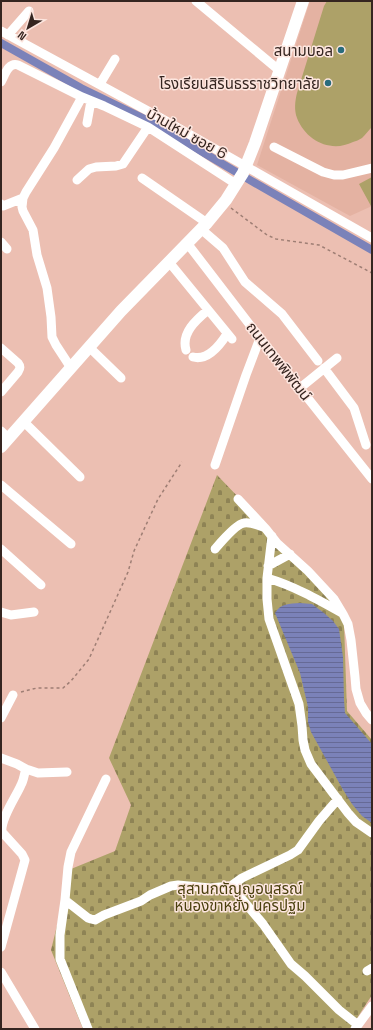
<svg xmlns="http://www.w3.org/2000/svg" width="373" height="1030" viewBox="0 0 373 1030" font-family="'Space Grotesk','Noto Sans Thai',sans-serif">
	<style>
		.built { fill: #e4b2a2 }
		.cemetery { fill: url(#cemetery-stones) }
		.garden { fill: #ada168 }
		.water { fill: url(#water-rules) }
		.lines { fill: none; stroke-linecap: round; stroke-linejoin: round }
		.canal { stroke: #7b82b9; stroke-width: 8 }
		.path { stroke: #9e7e74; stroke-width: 1.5; stroke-dasharray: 3 3; stroke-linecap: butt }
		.minor { stroke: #fff; stroke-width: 9 }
		.major { stroke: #fff; stroke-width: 12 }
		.poi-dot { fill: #296c7d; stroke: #fde6df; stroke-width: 1.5 }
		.labels { text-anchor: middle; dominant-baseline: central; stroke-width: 3; stroke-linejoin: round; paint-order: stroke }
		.poi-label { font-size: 15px; fill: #352520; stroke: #fde6df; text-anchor: end }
		.street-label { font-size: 15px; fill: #352520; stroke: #fde6df }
		.park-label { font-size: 15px; fill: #493f0d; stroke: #fde6df }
	</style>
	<defs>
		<pattern id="cemetery-stones" width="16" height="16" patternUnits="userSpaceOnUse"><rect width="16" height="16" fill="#ada168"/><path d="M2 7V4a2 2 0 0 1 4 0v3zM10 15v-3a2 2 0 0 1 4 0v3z" fill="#8e8355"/></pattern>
		<pattern id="water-rules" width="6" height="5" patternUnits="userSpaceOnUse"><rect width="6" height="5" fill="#7b82b9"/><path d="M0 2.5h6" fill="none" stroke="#666a96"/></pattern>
	</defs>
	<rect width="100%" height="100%" fill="#ecbfb2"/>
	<!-- built -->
	<path class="built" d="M 310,1 L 372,1 L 372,206 L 350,216 L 257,165 Z"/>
	<!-- cemetery -->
	<path class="cemetery" d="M 217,475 L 312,574 L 333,601 L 344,623 L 347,711 L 372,740 L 372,995 L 350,1029 L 83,1029 L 51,950 L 71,869 L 115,851 L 131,805 L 109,758 Z"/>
	<!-- garden -->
	<path class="garden" d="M 327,1 L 372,1 L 372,127 C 369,130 365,135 362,138 C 359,140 356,141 353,142 C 331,153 306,141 297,118 C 294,110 295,101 297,93 L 324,6 Z
		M 372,177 L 372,206 L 371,206 L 359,184 Z"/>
	<!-- water -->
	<path class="water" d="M 300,603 L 312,604 L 324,613 L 333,621 L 339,629 L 343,657 L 344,700 L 345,713 L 372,744 L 372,823 L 362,816 L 352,804 L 342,788 L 311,732 L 308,722 L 308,707 L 300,673 L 275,613 C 281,603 289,604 300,603 Z"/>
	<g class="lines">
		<!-- canal -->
		<path class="canal" d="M 1,43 L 81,88 L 153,123 L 255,183 L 372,250"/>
		<!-- path -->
		<path class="path" d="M 231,208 L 267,235 L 276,239 L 319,245 L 372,273
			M 21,692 L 37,688 L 63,688 L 71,681 L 89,659 L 128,572 L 134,551 L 158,499 L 182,462"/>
		<!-- minor -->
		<path class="minor" d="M 196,1 L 280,71
			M 1,31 L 159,117 L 372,238
			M 8,35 L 29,11
			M 1,82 C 5,75 8,62 18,65 L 82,97 L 104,106 L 148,127 L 236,184
			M 100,84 L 115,59
			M 87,123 L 91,101
			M 274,147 L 323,172 L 334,175 L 343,175 L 372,168
			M 142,178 L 207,223
			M 77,180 L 89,169 L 96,167 L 116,166 L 123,164 L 148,127
			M 1,204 L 3,206 L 23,198
			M 201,229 L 223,248 L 245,282 L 282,314 L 318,361
			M 1,242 L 7,249
			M 187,243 L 260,338 L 372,479
			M 169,262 L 232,339
			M 89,347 L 121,378
			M 1,348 L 18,363 C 21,367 20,368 18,372 L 1,392
			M 186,350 C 181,333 196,320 208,310
			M 193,357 C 208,361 220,345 227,334
			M 71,368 L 56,345 L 52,337 L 51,317 L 47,288 L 37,255 L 33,230 L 23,211 L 22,207 L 23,198 L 26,192 L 54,148 L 82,97
			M 324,368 L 354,408 L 366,445
			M 300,388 L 337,358
			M 23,421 L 80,477
			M 1,431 L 8,438
			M 215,465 L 246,375 L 260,338
			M 1,485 L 71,544
			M 238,499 L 266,529 L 277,543 L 308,571 L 334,599 L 343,614 L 348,624 L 351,640 L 355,677 L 356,689 L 360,703 L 366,713 L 372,720
			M 272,536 L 267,578 L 267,599 L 269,619 L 299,704 L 302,726 L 303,740 L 305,750 L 311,764 L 348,813 L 356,822 L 372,833
			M 1,549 L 41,585
			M 215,549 C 221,542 236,524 244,523 C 251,522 257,525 263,527
			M 268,566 L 290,554
			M 267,578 C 294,586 317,599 342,613
			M 1,612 L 11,615 L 34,612
			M 1,718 L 13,695
			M 1,758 L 17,764 L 26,769 C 24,774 24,780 21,785 C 16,797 0,819 2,832 L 22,854 L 25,860 L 1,947
			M 26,769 L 38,773 L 67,772
			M 231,886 L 263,924 L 291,964 L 305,976 L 339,1010 L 358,1025
			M 65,900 L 68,867 L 71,852 L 106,779
			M 367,971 L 372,968
			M 1,972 L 35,1029
			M 88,1029 L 60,959 L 60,935 L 65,900 L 88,918 L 91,919 L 95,920 L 104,915 L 141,901 L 150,895 L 171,886 L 178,885 L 210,888 L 231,886 L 242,878 L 290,855 L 298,850 L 319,821 L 338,799
			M 355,1029 L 372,1006"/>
		<!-- major -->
		<path class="major" d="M 1,447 L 121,311 L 207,223 L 226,200 L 243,173 L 255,143 L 303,1"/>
	</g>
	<!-- markers -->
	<g class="poi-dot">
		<circle cx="341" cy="50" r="4"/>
		<circle cx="328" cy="83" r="4"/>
	</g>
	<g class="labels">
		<!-- poi labels -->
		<g class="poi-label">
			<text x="333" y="50">สนามบอล</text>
			<text x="320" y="83">โรงเรียนสิรินธรราชวิทยาลัย</text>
		</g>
		<!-- street labels -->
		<g class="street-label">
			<text transform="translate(187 133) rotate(29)">บ้านใหม่ ซอย 6</text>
			<text transform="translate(279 361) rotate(52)">ถนนเทพพิพัฒน์</text>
		</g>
		<!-- park labels -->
		<g class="park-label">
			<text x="240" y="888">สุสานกตัญญูอนุสรณ์<tspan x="240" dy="17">หนองขาหยั่ง นครปฐม</tspan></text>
		</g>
	</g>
	<!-- border -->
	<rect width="373" height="1030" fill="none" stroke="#352520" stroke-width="4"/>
	<!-- north arrow -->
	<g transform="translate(28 28) rotate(218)" stroke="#fde6df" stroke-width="3" paint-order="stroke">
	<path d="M0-3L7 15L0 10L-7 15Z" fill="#352520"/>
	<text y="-6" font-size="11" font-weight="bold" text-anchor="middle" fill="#352520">N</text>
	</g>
</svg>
